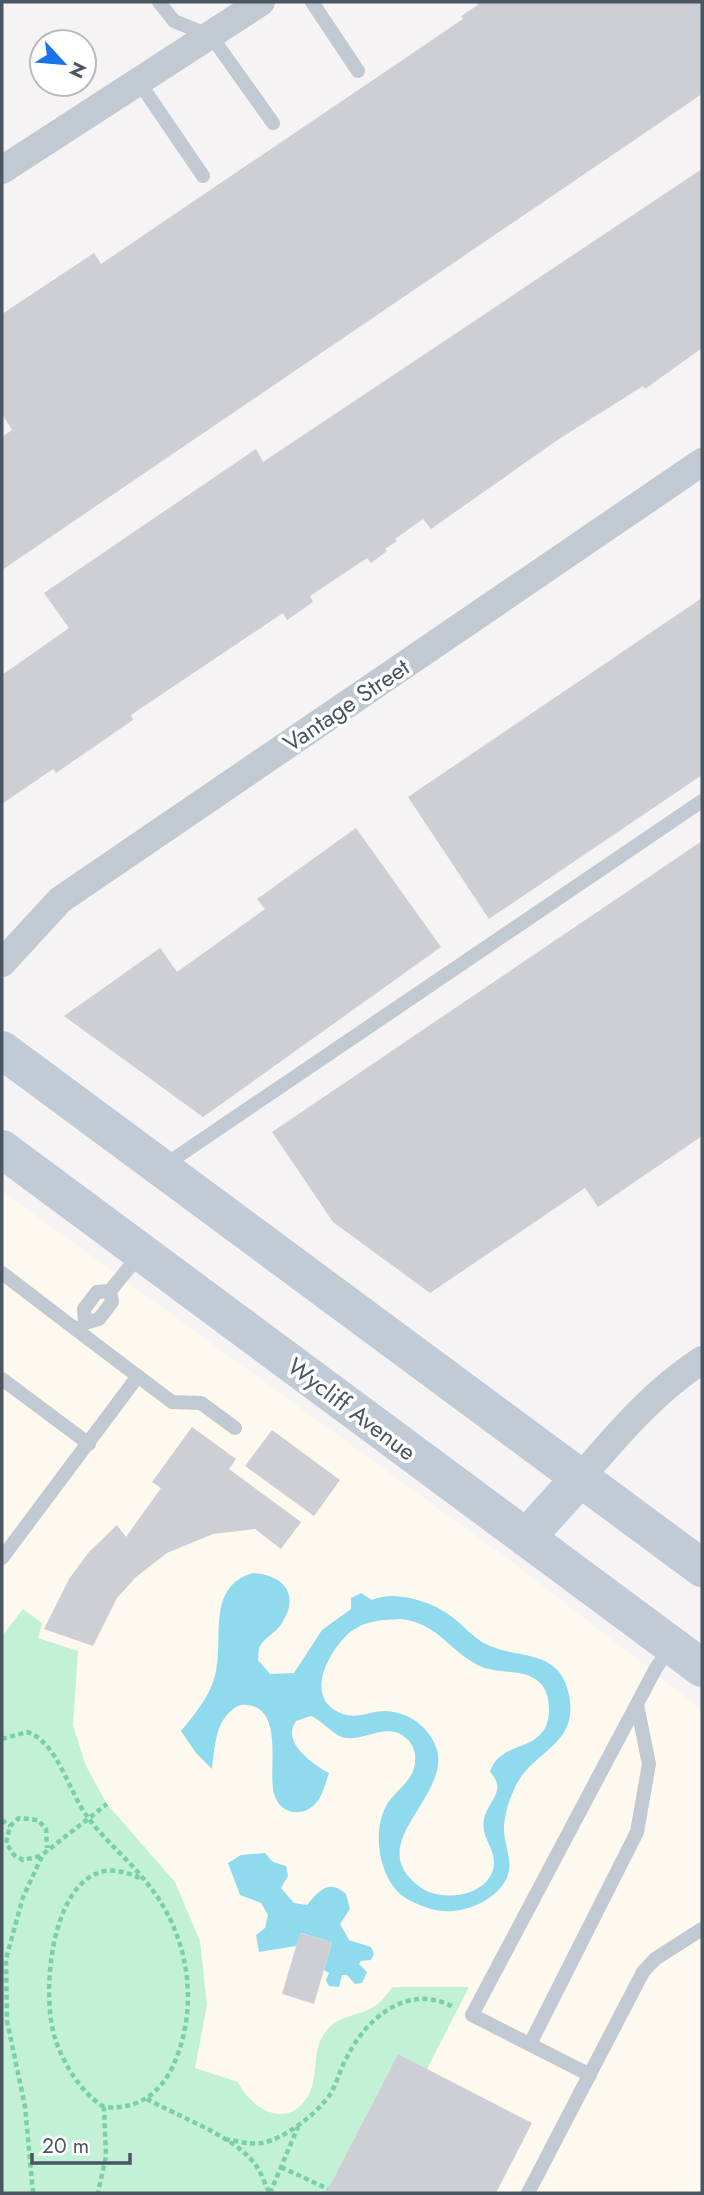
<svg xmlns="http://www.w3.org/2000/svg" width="704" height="2195" viewBox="0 0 704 2195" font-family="Jost,sans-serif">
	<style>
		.commercial { fill: #fdf9ef }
		.green { fill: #c3f1d5 }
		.water { fill: #90daee; fill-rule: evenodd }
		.building { fill: #cdcfd5 }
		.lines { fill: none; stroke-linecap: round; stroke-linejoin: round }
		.path { stroke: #7ad0a6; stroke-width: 4.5; stroke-dasharray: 5 3.5; stroke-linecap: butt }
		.service { stroke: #c1cad2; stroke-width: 14 }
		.minor { stroke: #c1cad2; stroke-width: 28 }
		.secondary { stroke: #c1cbd6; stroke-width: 38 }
		.labels { text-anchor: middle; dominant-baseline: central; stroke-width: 7; stroke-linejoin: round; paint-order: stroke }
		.street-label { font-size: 24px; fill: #4a5661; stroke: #fff }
	</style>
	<rect width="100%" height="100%" fill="#f5f3f3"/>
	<!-- commercial -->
	<path class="commercial" d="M 2,1191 L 516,1565 L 702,1710 L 702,2193 L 2,2193 Z"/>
	<!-- green -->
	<path class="green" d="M 23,1609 L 42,1623 L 38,1638 L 78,1651 L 73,1725 L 86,1766 L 107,1804 L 175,1882 L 200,1941 L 207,2005 L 195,2068 L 238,2082 C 248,2104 280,2128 302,2104 C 323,2082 308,2051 327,2030 C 339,2015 360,2016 375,2006 C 382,2002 387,1993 393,1987 L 469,1987 L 427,2069 L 398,2054 L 326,2193 L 2,2193 L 2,1636 Z"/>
	<!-- water -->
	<path class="water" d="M 253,1573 C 282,1575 301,1593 282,1623 C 276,1633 264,1637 259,1648 L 258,1660 L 270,1674 L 294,1673 L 322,1630 L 351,1609 L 351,1598 L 361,1593 L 372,1600 C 394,1590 429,1601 448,1614 C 462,1623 474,1640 490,1646 C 521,1659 560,1649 569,1695 C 579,1745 534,1750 516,1785 C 510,1798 505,1811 504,1826 C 503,1848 518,1865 502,1886 C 487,1905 458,1915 435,1910 C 423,1907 405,1900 397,1891 C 378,1870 373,1831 386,1806 C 393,1793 410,1783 414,1768 C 417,1758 415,1746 407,1739 C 389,1721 367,1740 346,1738 C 335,1737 323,1721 311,1716 L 296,1721 C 281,1742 312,1764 329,1773 C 326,1781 324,1791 319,1799 C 307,1818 281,1817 274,1794 C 267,1770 287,1701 240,1705 C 215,1717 215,1745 212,1769 L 196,1753 L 181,1731 C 195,1714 209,1697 215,1676 C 225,1638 205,1587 253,1573 ZM 400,1619 C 440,1623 448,1652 482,1667 C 502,1675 527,1667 542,1685 C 550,1695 551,1715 546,1726 C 534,1752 499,1742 490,1772 C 508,1791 488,1800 484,1819 C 480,1836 495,1848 494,1864 C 491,1897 441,1903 420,1887 C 361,1844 450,1798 437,1750 C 430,1727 409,1712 385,1711 C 371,1711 357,1719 343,1714 C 304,1700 326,1656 346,1636 C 361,1621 380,1620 400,1619 Z
		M 265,1853 L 273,1862 L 286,1866 L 288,1876 L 281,1888 L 294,1903 L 307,1905 C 318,1892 328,1878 346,1894 L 350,1909 L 340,1924 L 349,1940 L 371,1947 L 374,1954 L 371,1960 L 361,1961 L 359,1964 L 367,1972 L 362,1983 L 355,1984 L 347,1975 L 342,1975 L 339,1987 L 329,1986 L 326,1980 L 329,1973 L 324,1970 L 332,1942 L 301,1933 L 296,1946 L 259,1952 L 256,1935 L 265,1928 L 268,1915 L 261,1903 L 240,1895 L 228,1863 L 241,1855 Z"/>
	<!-- building -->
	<path class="building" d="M 476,2 L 702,2 L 702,94 L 2,570 L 2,437 L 12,430 L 2,414 L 2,314 L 94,253 L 101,264 L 463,19 L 461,16 L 478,5 Z
		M 702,169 L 702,348 L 645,389 L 643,386 L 559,439 L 431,529 L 423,519 L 395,539 L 397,541 L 385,549 L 387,551 L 371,563 L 367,558 L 310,596 L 313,602 L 287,620 L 283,613 L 131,715 L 133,720 L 56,773 L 53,769 L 2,804 L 2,675 L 69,628 L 44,593 L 256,449 L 263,462 Z
		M 702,598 L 702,775 L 489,919 L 408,797 Z
		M 356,828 L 441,947 L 203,1117 L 64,1016 L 160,948 L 177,972 L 265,909 L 257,899 Z
		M 702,841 L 702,1136 L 598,1207 L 585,1188 L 430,1293 L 333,1222 L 272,1132 Z
		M 192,1427 L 236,1459 L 229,1469 L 301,1522 L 281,1549 L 255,1529 L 213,1534 L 167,1553 L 136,1577 L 117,1598 L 93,1646 L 44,1629 L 69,1579 L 89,1552 L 117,1525 L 126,1537 L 161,1488 L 152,1482 Z
		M 272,1430 L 340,1480 L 314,1516 L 245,1466 Z
		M 300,1933 L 332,1942 L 314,2004 L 282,1994 Z
		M 398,2054 L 532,2123 L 496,2193 L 326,2193 Z"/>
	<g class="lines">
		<!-- path -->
		<path class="path" d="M 2,1739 L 27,1732 C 58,1742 68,1791 87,1816 C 104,1840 129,1860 147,1883 C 189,1934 201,2007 172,2068 C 158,2096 135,2110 104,2107 L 106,2156 L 98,2193
			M 2,1820 L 10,1826
			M 40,1856 L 23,1860 L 14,1855 L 6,1843 L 10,1826 L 19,1818 L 38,1820 L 46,1829 L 47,1848
			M 147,2099 C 177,2116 234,2136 255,2164 C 261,2172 265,2184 269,2193
			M 104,2107 C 81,2093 63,2063 55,2038 C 41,1996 50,1881 105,1871 C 118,1869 131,1874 142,1879
			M 225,2139 C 237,2141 250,2145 262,2143 C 286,2138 318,2113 331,2093 C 337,2082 340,2070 346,2059 C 365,2019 408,1982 453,2007
			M 281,2167 L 328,2189
			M 33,2193 L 25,2106 L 7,2021 L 6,1959 L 23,1897 L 43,1854 L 107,1804
			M 270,2193 L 298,2127"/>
		<!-- service -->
		<path class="service" d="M 159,2 L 174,21 L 211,36 L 273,123
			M 312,2 L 358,71
			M 139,82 L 203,176
			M 162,1167 L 702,801
			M 2,1273 L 78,1331
			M 110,1291 L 112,1302 L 99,1319 L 85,1323 L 84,1309 L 97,1292 L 110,1291 L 141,1253
			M 85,1323 L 78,1331 L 172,1402 L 201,1403 L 235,1428
			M 2,1379 L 89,1444
			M 2,1558 L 138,1376
			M 530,2044 L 637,1832 L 649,1764 L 637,1705
			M 590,2075 L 472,2015 L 656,1668 L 671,1647
			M 528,2193 L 643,1972 L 655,1959 L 702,1929"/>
		<!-- minor -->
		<path class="minor" d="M 2,170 L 261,2
			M 2,963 L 60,900 L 702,462
			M 580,1478 C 618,1434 653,1392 702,1360"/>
		<!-- secondary -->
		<path class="secondary" d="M 2,1050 L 702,1568
			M 2,1149 L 702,1668
			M 526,1538 L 580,1478"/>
	</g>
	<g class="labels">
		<!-- street labels -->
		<g class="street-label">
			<text transform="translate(346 705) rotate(-34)">Vantage Street</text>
			<text transform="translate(352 1409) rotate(37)">Wycliff Avenue</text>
		</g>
	</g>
	<!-- border -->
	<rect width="704" height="2195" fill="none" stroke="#4a5661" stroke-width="7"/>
	<!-- north arrow -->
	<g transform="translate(63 63) rotate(116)"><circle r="33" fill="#ffffff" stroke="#b7bbc0" stroke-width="2"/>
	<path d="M0-5L12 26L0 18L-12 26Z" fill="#1a73e8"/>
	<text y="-10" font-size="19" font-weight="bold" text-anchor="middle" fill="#4a5661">N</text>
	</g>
	<!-- scale -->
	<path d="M32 2153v10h98v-10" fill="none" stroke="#4a5661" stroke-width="3.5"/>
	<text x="42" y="2153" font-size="21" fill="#4a5661" stroke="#ffffff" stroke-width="5" paint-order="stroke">20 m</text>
</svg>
